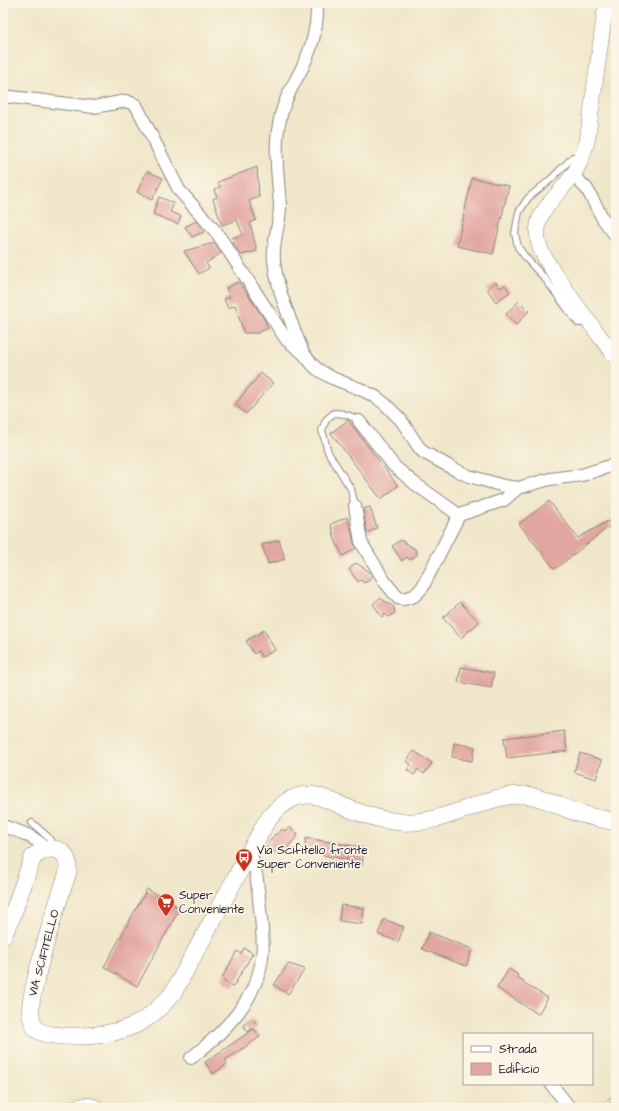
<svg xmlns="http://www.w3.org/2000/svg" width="619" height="1111" viewBox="0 0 619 1111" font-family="'Architects Daughter',sans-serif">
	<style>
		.building { fill: #e2a5a0 }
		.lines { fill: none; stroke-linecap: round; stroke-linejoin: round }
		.service-casing { stroke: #898482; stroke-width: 8 }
		.minor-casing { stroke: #898482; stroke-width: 14 }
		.tertiary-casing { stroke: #898482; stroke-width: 16 }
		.secondary-casing { stroke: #898482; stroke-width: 18 }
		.service { stroke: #fff; stroke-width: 6 }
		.minor { stroke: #fff; stroke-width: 12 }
		.tertiary { stroke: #fff; stroke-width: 15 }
		.secondary { stroke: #fff; stroke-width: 17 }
		.labels { text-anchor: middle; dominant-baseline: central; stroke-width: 3.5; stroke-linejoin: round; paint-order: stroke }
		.poi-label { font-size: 12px; fill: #22223b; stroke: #fcf5e5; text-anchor: start }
		.street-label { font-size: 12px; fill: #22223b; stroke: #fcf5e5 }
	</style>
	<rect width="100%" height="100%" fill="#fcf5e5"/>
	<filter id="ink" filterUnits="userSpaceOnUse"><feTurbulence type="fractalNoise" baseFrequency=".025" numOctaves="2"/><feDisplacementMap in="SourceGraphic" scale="8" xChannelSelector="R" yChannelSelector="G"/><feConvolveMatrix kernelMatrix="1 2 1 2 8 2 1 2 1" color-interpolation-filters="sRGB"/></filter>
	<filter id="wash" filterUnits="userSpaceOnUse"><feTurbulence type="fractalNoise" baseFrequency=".012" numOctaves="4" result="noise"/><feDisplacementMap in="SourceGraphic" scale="16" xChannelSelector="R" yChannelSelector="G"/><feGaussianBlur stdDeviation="0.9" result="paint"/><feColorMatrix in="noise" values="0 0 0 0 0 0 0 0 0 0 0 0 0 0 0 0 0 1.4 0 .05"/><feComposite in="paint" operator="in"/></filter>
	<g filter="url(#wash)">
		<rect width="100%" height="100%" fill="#f0e6c9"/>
		<g id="blocks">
			<!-- building -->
			<path class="building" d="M 257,167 L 259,197 L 249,201 L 256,220 L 250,223 L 257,251 L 241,255 L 234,245 L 232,238 L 243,235 L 237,220 L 222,225 L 213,199 L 217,197 L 214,190 L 220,187 L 218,182 Z
				M 147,171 L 163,178 L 152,200 L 137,192 Z
				M 472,178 L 509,186 L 493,254 L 457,246 Z
				M 159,197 L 174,203 L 170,212 L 181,216 L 178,224 L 153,214 Z
				M 196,221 L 204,232 L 192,237 L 185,227 Z
				M 214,243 L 221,253 L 206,263 L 209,268 L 199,274 L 184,251 Z
				M 239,282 L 242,288 L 243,287 L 264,319 L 268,328 L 257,333 L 244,333 L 235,305 L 228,308 L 224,299 L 230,297 L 226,288 Z
				M 496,282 L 500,288 L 505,285 L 510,292 L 496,302 L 487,289 Z
				M 519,301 L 529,311 L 516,325 L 506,314 Z
				M 261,373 L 273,383 L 246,414 L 235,404 Z
				M 348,420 L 398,486 L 381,499 L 331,433 Z
				M 549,501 L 578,538 L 608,521 L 611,525 L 555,569 L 519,524 Z
				M 370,507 L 377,528 L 367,533 L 363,509 Z
				M 347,517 L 351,529 L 354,543 L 356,548 L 343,556 L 335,540 L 331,524 Z
				M 279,540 L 285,559 L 268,564 L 262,545 Z
				M 401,540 L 415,549 L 417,555 L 410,560 L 407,557 L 402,561 L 392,546 Z
				M 356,563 L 370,572 L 371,579 L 364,583 L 361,580 L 358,582 L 349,569 Z
				M 380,598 L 394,607 L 395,613 L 388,617 L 385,614 L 382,617 L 373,604 Z
				M 460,602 L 479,622 L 461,638 L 443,618 Z
				M 264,630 L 275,650 L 262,657 L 258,651 L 254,654 L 246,641 Z
				M 461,667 L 494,673 L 491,688 L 458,682 Z
				M 564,731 L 567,751 L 507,758 L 504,738 Z
				M 454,743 L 475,747 L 472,761 L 452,757 Z
				M 414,751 L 432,763 L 424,774 L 418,769 L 414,775 L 407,770 L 411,764 L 406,761 Z
				M 580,753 L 602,760 L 596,779 L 574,772 Z
				M 290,827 L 298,835 L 287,848 L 283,846 L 277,854 L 266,847 L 275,834 L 278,834 L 282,829 L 284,831 Z
				M 306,838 L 364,848 L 362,866 L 353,864 L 354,861 L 322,855 L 323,852 L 304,849 Z
				M 147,889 L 180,908 L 137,986 L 104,967 Z
				M 341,905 L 364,908 L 362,924 L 339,921 Z
				M 384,919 L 404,927 L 398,942 L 378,934 Z
				M 429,932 L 472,949 L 466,966 L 422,949 Z
				M 244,948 L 253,953 L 233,987 L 224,982 L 225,980 L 222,978 L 237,951 L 241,954 Z
				M 288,964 L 305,969 L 288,994 L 274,985 Z
				M 509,969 L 518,975 L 517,977 L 524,981 L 523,983 L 548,998 L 538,1014 L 497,988 Z
				M 253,1019 L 257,1025 L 248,1032 L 243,1025 Z
				M 254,1029 L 260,1037 L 225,1060 L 227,1064 L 213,1074 L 205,1062 Z
				M 616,1093 L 616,1108 L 597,1108 Z"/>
		</g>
	</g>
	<g filter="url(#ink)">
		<use href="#blocks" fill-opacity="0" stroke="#898482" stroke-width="1"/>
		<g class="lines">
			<!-- service casing -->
			<g class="service-casing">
				<path id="service" d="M 580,159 L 573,157 L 550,180 L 528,198 L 519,212 L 515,233 L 518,247 L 526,258 L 546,280 L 578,323 L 588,323
					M 355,506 L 351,489 L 328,452 L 322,430 L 326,420 L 334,413 C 344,413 351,415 359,421
					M 32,823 L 48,837 L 54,847"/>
			</g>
			<!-- minor casing -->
			<g class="minor-casing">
				<path id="minor" d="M 3,96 L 94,107 L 126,101 L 136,105 L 179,190 L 217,233 L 286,339 L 303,353 L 312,364 L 317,369 L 332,378 L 360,389 L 376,397 L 385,404 L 401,420 L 418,446 L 423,452 L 454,469 L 469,476 L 504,486 L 518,488 L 550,479 L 582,475 L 616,464
					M 573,175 L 587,189 L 603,219 L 616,236
					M 303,353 C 292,323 277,292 274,260 C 272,242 280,224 280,206 C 278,176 273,144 281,115 C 285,97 294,84 302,68 C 312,48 318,25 317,3
					M 359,421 L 394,466 L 414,483 L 459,515
					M 355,506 L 361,542 L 385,582 L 398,598 L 404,599 L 414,596 L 422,588 L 459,515 L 504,500 L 518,488
					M 3,826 C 18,831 35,836 46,849
					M 191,1058 C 223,1033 257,1000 262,958 C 264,942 262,925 260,909 C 258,889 257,870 250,852
					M 551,1084 L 570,1108"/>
			</g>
			<!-- tertiary casing -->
			<g class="tertiary-casing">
				<path id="tertiary" d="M 606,3 L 587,142 C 583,154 580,166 572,176 C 563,189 550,200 542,214 C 537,222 536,235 539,244 C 542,257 551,267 558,278 C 576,305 596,332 616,357"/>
			</g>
			<!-- secondary casing -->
			<g class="secondary-casing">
				<path id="secondary" d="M 3,936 L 11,919 L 33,857 C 50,843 70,847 68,872 C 55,910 42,949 34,988 C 32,997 29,1007 31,1015 C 32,1021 33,1026 36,1029 C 47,1040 99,1036 114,1032 C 122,1030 131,1027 139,1023 C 153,1015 163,1005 173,993 L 265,824 C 276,808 291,794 311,795 C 321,796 331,801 340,805 C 359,813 380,821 401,822 C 418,823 435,820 451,814 C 475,807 498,794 524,795 C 543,796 560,807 578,813 C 590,817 603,819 616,822
					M 76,1108 L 87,1106 L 95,1108"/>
			</g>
			<!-- service -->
			<use href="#service" class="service"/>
			<!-- minor -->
			<use href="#minor" class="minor"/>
			<!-- tertiary -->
			<use href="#tertiary" class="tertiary"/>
			<!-- secondary -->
			<use href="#secondary" class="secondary"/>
		</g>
	</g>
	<!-- icons -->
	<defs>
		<g id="bus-pin" transform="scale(0.9)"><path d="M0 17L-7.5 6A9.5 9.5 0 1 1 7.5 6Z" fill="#c8321e" stroke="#fcf5e5"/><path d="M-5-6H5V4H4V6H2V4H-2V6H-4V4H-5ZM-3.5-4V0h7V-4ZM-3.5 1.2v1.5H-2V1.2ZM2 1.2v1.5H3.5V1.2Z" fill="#fff"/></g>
		<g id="supermarket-pin" transform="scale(0.9)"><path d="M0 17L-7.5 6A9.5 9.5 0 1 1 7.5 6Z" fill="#c8321e" stroke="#fcf5e5"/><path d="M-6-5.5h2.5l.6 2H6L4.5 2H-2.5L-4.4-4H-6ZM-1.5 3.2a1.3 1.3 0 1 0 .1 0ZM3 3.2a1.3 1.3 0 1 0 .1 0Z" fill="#fff"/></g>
	</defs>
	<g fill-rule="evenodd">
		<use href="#bus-pin" x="244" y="857"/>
		<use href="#supermarket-pin" x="166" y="902"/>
	</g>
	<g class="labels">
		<!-- poi labels -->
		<g class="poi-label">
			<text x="257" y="850">Via Scifitello fronte<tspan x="257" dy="14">Super Conveniente</tspan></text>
			<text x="179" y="895">Super<tspan x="179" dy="14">Conveniente</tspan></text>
		</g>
		<!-- street labels -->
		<g class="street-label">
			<text transform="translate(44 953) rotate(-75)">VIA SCIFITELLO</text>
		</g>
	</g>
	<!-- margin -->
	<rect width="619" height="1111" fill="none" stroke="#fcf5e5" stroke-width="16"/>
	<!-- legend -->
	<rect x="463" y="1033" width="130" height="52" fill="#fcf5e5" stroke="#a5a1a1"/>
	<rect x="471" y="1046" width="20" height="6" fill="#ffffff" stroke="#a5a1a1"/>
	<text x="499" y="1053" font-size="12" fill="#22223b">Strada</text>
	<rect x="471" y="1063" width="20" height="12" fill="#e2a5a0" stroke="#a5a1a1"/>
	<text x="499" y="1073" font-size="12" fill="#22223b">Edificio</text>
</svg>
